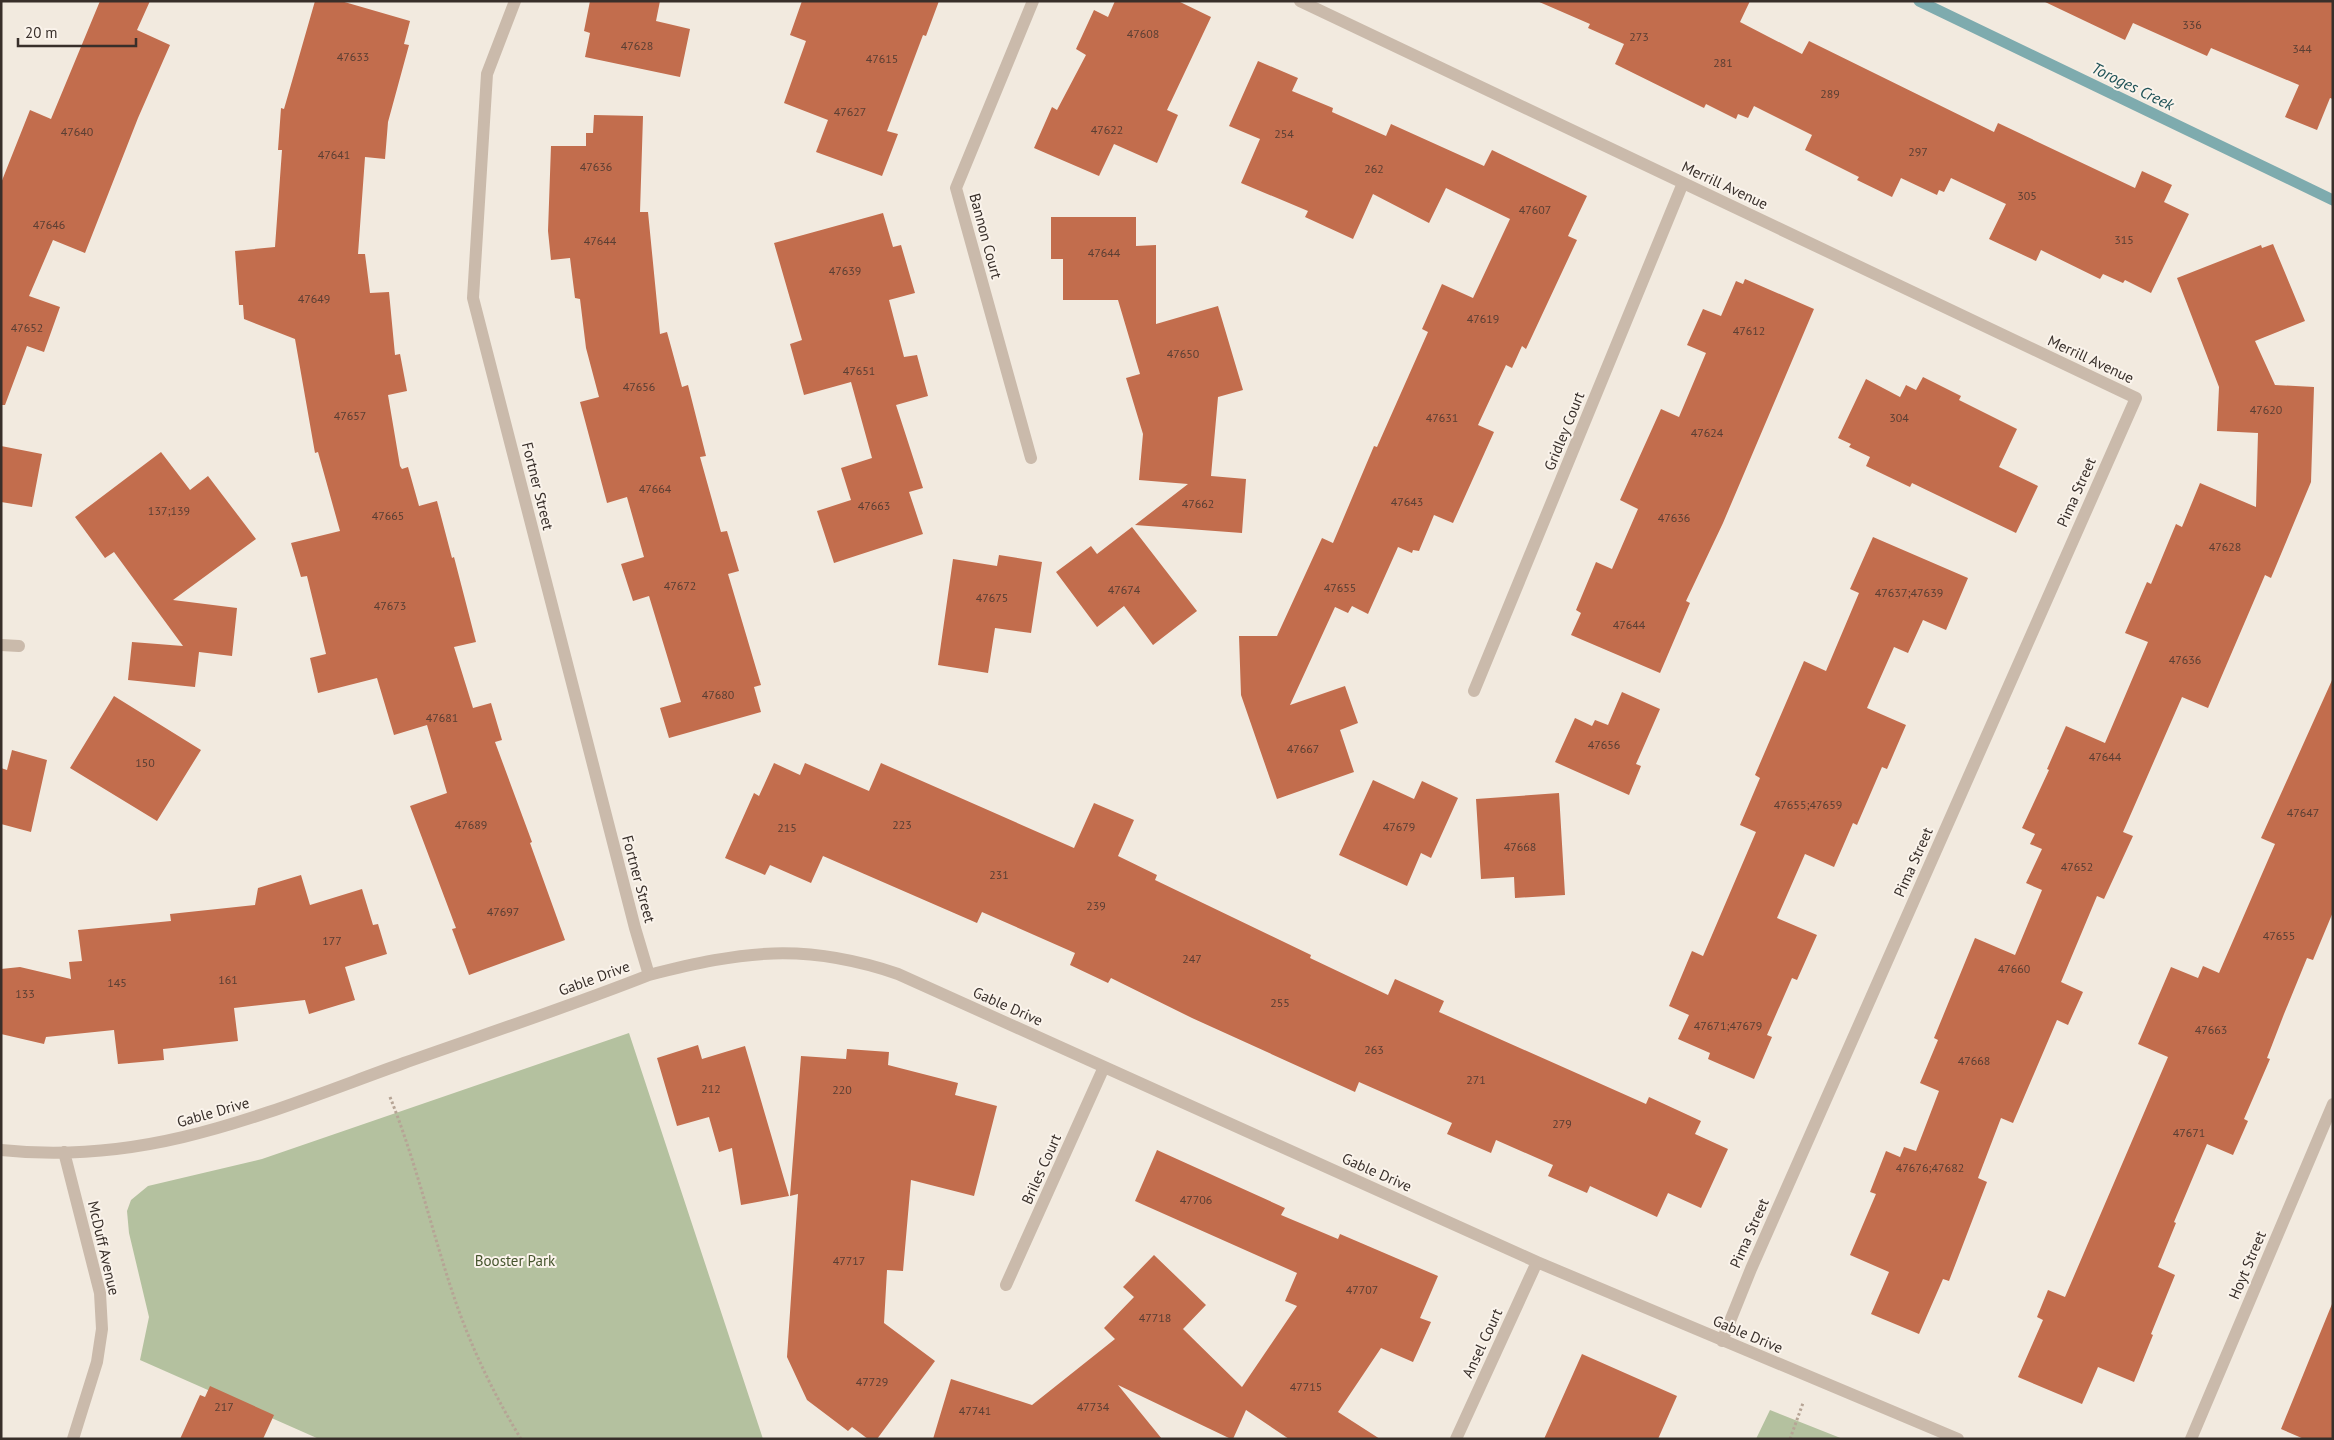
<svg xmlns="http://www.w3.org/2000/svg" width="2334" height="1440" viewBox="0 0 2334 1440" font-family="'PT Sans',sans-serif">
	<style>
		.green { fill: #b4c19f }
		.lines { fill: none; stroke-linecap: round; stroke-linejoin: round }
		.stream { stroke: #7eabae; stroke-width: 11 }
		.building { fill: #c26d4d }
		.path { stroke: #b6a495; stroke-width: 3; stroke-dasharray: 2.5 2.5; stroke-linecap: butt }
		.minor { stroke: #cabaab; stroke-width: 12 }
		.labels { text-anchor: middle; dominant-baseline: central; stroke-width: 4; stroke-linejoin: round; paint-order: stroke }
		.number-label { font-size: 12px; fill: #5a3e33 }
		.street-label { font-size: 15px; fill: #382f2a; stroke: #faf3eb }
		.park-label { font-size: 15px; fill: #46552e; stroke: #faf3eb }
		.water-label { font-size: 16px; font-style: italic; fill: #205358; stroke: #faf3eb }
	</style>
	<rect width="100%" height="100%" fill="#f2eadf"/>
	<!-- green -->
	<path class="green" d="M 629,1033 L 763,1439 L 319,1439 L 140,1360 L 149,1317 L 129,1233 L 127,1211 L 131,1200 L 148,1186 L 262,1159 Z
		M 1770,1410 L 1843,1439 L 1756,1439 Z"/>
	<g class="lines">
		<!-- stream -->
		<path class="stream" d="M 1919,1 L 2333,200"/>
	</g>
	<!-- building -->
	<path class="building" d="M 100,1 L 150,1 L 137,30 L 170,45 L 138,118 L 85,253 L 53,240 L 29,296 L 60,307 L 44,352 L 27,346 L 5,405 L 1,405 L 1,183 L 30,110 L 51,119 Z
		M 315,1 L 341,1 L 410,21 L 404,44 L 409,45 L 388,122 L 385,159 L 365,157 L 358,254 L 365,254 L 370,293 L 389,292 L 395,355 L 400,354 L 407,391 L 388,395 L 400,466 L 402,469 L 408,467 L 419,506 L 437,501 L 452,558 L 454,557 L 476,642 L 454,647 L 473,708 L 491,703 L 502,740 L 495,742 L 532,842 L 530,843 L 565,940 L 469,975 L 452,929 L 456,928 L 410,806 L 447,793 L 427,725 L 394,735 L 377,678 L 318,693 L 310,658 L 326,654 L 307,576 L 301,577 L 291,543 L 340,531 L 318,452 L 315,453 L 295,339 L 244,319 L 243,305 L 239,305 L 235,251 L 275,247 L 282,150 L 278,150 L 281,108 L 284,109 Z
		M 590,1 L 660,1 L 656,21 L 690,29 L 680,77 L 585,57 L 590,33 L 584,31 Z
		M 802,1 L 939,1 L 926,36 L 923,35 L 887,131 L 898,134 L 882,176 L 816,152 L 828,120 L 784,103 L 806,41 L 790,35 Z
		M 1115,1 L 1178,1 L 1211,17 L 1167,110 L 1178,115 L 1157,163 L 1114,144 L 1099,176 L 1034,148 L 1052,107 L 1057,110 L 1086,55 L 1076,49 L 1094,10 L 1108,17 Z
		M 1537,1 L 1750,1 L 1740,22 L 1802,54 L 1809,41 L 1994,132 L 1998,123 L 2135,188 L 2142,171 L 2172,185 L 2164,202 L 2189,214 L 2151,293 L 2125,280 L 2123,283 L 2103,274 L 2100,279 L 2041,250 L 2036,261 L 1989,239 L 2006,204 L 1951,178 L 1944,192 L 1939,190 L 1937,195 L 1901,178 L 1892,197 L 1857,180 L 1859,177 L 1805,150 L 1812,135 L 1754,106 L 1748,118 L 1738,114 L 1736,119 L 1706,104 L 1704,108 L 1615,64 L 1624,44 L 1588,28 L 1590,24 Z
		M 2043,1 L 2333,1 L 2333,99 L 2330,98 L 2317,130 L 2285,117 L 2299,85 L 2211,48 L 2207,56 L 2133,23 L 2125,40 Z
		M 1258,61 L 1298,78 L 1292,91 L 1333,108 L 1332,112 L 1386,136 L 1391,124 L 1484,166 L 1492,150 L 1587,196 L 1568,236 L 1577,240 L 1526,349 L 1522,346 L 1512,368 L 1506,365 L 1478,425 L 1494,432 L 1453,523 L 1434,515 L 1419,551 L 1413,550 L 1412,553 L 1398,547 L 1368,614 L 1352,606 L 1348,613 L 1335,607 L 1290,705 L 1345,686 L 1358,723 L 1340,730 L 1354,772 L 1277,799 L 1241,695 L 1239,636 L 1277,636 L 1322,538 L 1333,543 L 1374,446 L 1377,447 L 1428,332 L 1422,329 L 1442,284 L 1473,298 L 1510,219 L 1446,188 L 1429,223 L 1373,194 L 1353,239 L 1305,217 L 1308,211 L 1241,183 L 1260,139 L 1229,126 Z
		M 594,115 L 643,116 L 640,212 L 648,212 L 660,334 L 667,332 L 682,387 L 688,385 L 706,456 L 700,457 L 721,532 L 727,531 L 739,571 L 728,574 L 761,685 L 754,687 L 761,712 L 669,738 L 660,708 L 681,702 L 649,596 L 633,601 L 621,564 L 644,557 L 627,497 L 607,503 L 580,402 L 599,397 L 586,348 L 580,299 L 575,298 L 570,258 L 551,260 L 548,231 L 551,146 L 586,146 L 586,133 L 593,133 Z
		M 883,213 L 893,247 L 901,245 L 915,293 L 889,300 L 904,357 L 917,355 L 928,396 L 896,405 L 923,488 L 909,492 L 923,534 L 834,563 L 817,511 L 851,500 L 841,468 L 872,458 L 851,382 L 804,395 L 790,344 L 802,340 L 774,243 Z
		M 1051,217 L 1136,217 L 1136,246 L 1156,245 L 1156,324 L 1218,306 L 1243,390 L 1218,397 L 1211,476 L 1246,479 L 1242,533 L 1135,525 L 1188,484 L 1139,480 L 1143,434 L 1126,378 L 1140,374 L 1118,300 L 1063,300 L 1063,259 L 1051,259 Z
		M 2273,244 L 2305,321 L 2255,341 L 2275,385 L 2314,387 L 2311,482 L 2271,578 L 2265,575 L 2208,708 L 2182,697 L 2123,832 L 2133,836 L 2104,899 L 2097,896 L 2061,982 L 2083,992 L 2068,1025 L 2057,1020 L 2013,1123 L 2001,1118 L 1978,1178 L 1987,1182 L 1949,1281 L 1943,1279 L 1919,1334 L 1871,1314 L 1889,1272 L 1850,1255 L 1876,1194 L 1870,1192 L 1886,1151 L 1900,1157 L 1904,1147 L 1916,1151 L 1939,1091 L 1920,1083 L 1938,1040 L 1934,1038 L 1975,938 L 2015,955 L 2042,890 L 2026,883 L 2042,849 L 2030,844 L 2035,834 L 2022,828 L 2049,770 L 2047,769 L 2066,726 L 2105,743 L 2148,642 L 2125,633 L 2147,582 L 2151,584 L 2176,524 L 2182,527 L 2200,483 L 2256,507 L 2258,433 L 2217,431 L 2219,387 L 2177,278 L 2261,245 L 2262,248 Z
		M 1745,279 L 1814,309 L 1723,523 L 1686,601 L 1690,603 L 1660,673 L 1571,635 L 1581,613 L 1576,610 L 1596,562 L 1612,569 L 1638,509 L 1620,500 L 1661,409 L 1679,417 L 1706,353 L 1687,345 L 1703,309 L 1721,316 L 1736,281 L 1743,284 Z
		M 1923,377 L 1961,396 L 1959,400 L 2017,429 L 1999,467 L 2038,486 L 2016,533 L 1912,483 L 1910,487 L 1866,466 L 1870,457 L 1849,447 L 1851,444 L 1838,438 L 1866,379 L 1900,397 L 1906,385 L 1916,390 Z
		M 1,446 L 42,454 L 32,507 L 1,502 Z
		M 161,452 L 190,490 L 208,476 L 256,539 L 173,600 L 237,608 L 232,656 L 199,652 L 195,687 L 128,680 L 132,642 L 183,646 L 114,552 L 105,558 L 75,517 Z
		M 1132,527 L 1197,611 L 1153,645 L 1124,606 L 1097,627 L 1056,572 L 1091,546 L 1097,554 Z
		M 1873,537 L 1968,578 L 1946,630 L 1923,620 L 1908,653 L 1894,647 L 1867,708 L 1906,725 L 1887,769 L 1882,767 L 1857,825 L 1853,823 L 1834,867 L 1805,854 L 1777,918 L 1817,935 L 1797,980 L 1792,978 L 1767,1035 L 1772,1037 L 1754,1079 L 1708,1059 L 1710,1053 L 1678,1039 L 1689,1015 L 1669,1006 L 1692,951 L 1703,956 L 1756,832 L 1740,825 L 1760,778 L 1755,775 L 1804,661 L 1826,671 L 1859,593 L 1850,589 Z
		M 999,555 L 1042,562 L 1031,633 L 995,628 L 988,673 L 938,665 L 953,559 L 997,566 Z
		M 2333,678 L 2333,912 L 2313,960 L 2307,958 L 2284,1014 L 2267,1058 L 2270,1059 L 2244,1119 L 2248,1121 L 2233,1155 L 2207,1144 L 2174,1222 L 2176,1223 L 2158,1267 L 2175,1275 L 2151,1334 L 2153,1335 L 2134,1382 L 2098,1367 L 2082,1404 L 2018,1377 L 2043,1320 L 2037,1317 L 2048,1290 L 2065,1297 L 2168,1057 L 2138,1044 L 2171,967 L 2198,978 L 2203,966 L 2219,973 L 2275,844 L 2261,838 Z
		M 1622,692 L 1660,709 L 1636,764 L 1641,766 L 1629,795 L 1555,762 L 1575,718 L 1592,726 L 1595,720 L 1608,725 Z
		M 114,696 L 201,750 L 157,821 L 70,768 Z
		M 12,750 L 47,760 L 31,832 L 1,824 L 1,768 L 7,770 Z
		M 774,763 L 800,775 L 805,763 L 869,791 L 881,763 L 1074,848 L 1094,803 L 1134,820 L 1118,856 L 1157,875 L 1155,880 L 1311,955 L 1310,958 L 1388,995 L 1395,979 L 1444,1001 L 1439,1012 L 1646,1104 L 1649,1097 L 1701,1121 L 1695,1134 L 1728,1149 L 1701,1208 L 1668,1193 L 1657,1217 L 1590,1186 L 1587,1193 L 1548,1176 L 1553,1165 L 1496,1140 L 1491,1153 L 1447,1134 L 1452,1123 L 1359,1082 L 1355,1092 L 1192,1018 L 1111,978 L 1108,983 L 1070,965 L 1075,953 L 982,912 L 977,923 L 823,856 L 811,883 L 770,865 L 765,875 L 725,858 L 754,793 L 759,796 Z
		M 1373,780 L 1414,799 L 1422,781 L 1458,798 L 1431,858 L 1421,853 L 1407,886 L 1339,855 Z
		M 1559,793 L 1565,895 L 1515,898 L 1514,877 L 1481,879 L 1476,799 Z
		M 301,875 L 310,905 L 362,889 L 373,925 L 378,924 L 387,954 L 345,967 L 355,1000 L 309,1014 L 305,1000 L 234,1008 L 238,1041 L 163,1049 L 164,1060 L 118,1064 L 114,1030 L 46,1037 L 44,1044 L 1,1034 L 1,969 L 20,967 L 71,979 L 69,962 L 82,961 L 78,930 L 171,921 L 170,914 L 255,905 L 258,888 Z
		M 698,1045 L 702,1059 L 745,1046 L 789,1196 L 741,1205 L 732,1148 L 719,1152 L 709,1117 L 677,1126 L 657,1058 Z
		M 847,1049 L 889,1052 L 888,1065 L 958,1083 L 955,1095 L 997,1106 L 974,1196 L 911,1180 L 903,1271 L 887,1270 L 884,1323 L 935,1361 L 877,1439 L 868,1439 L 852,1427 L 848,1431 L 807,1400 L 787,1357 L 798,1194 L 790,1196 L 801,1056 L 846,1059 Z
		M 1157,1150 L 1285,1208 L 1281,1215 L 1338,1239 L 1340,1234 L 1438,1276 L 1420,1318 L 1431,1322 L 1413,1362 L 1381,1348 L 1338,1412 L 1380,1439 L 1289,1439 L 1246,1410 L 1233,1439 L 1231,1439 L 1118,1385 L 1162,1439 L 933,1439 L 951,1379 L 1032,1405 L 1115,1339 L 1104,1328 L 1134,1297 L 1123,1287 L 1154,1255 L 1206,1305 L 1183,1329 L 1242,1387 L 1297,1306 L 1285,1301 L 1297,1273 L 1135,1201 Z
		M 2332,1304 L 2333,1439 L 2304,1439 L 2281,1429 Z
		M 1582,1354 L 1677,1396 L 1658,1439 L 1544,1439 Z
		M 210,1386 L 274,1415 L 263,1439 L 180,1439 L 200,1395 L 205,1397 Z"/>
	<g class="lines">
		<!-- path -->
		<path class="path" d="M 390,1097 C 416,1162 431,1228 453,1294 C 470,1345 493,1393 521,1439
			M 1790,1439 L 1803,1403"/>
		<!-- minor -->
		<path class="minor" d="M 515,1 L 487,74 L 473,298 L 635,928 L 649,975
			M 1300,1 L 2136,398 L 1751,1269 L 1722,1341
			M 1031,458 L 956,188 L 1033,1
			M 1,645 L 19,646
			M 1474,691 L 1683,183
			M 1,1150 C 150,1166 268,1112 404,1063 C 486,1034 568,1007 649,975 C 743,951 804,942 898,974 L 1537,1262 L 1958,1439
			M 64,1152 L 100,1293 L 102,1329 L 97,1362 L 73,1439
			M 1006,1285 L 1104,1067
			M 1456,1439 L 1537,1262
			M 2191,1439 L 2333,1104"/>
	</g>
	<g class="labels">
		<!-- number labels -->
		<g class="number-label">
			<text x="2192" y="24">336</text>
			<text x="1143" y="33">47608</text>
			<text x="1639" y="36">273</text>
			<text x="637" y="45">47628</text>
			<text x="2302" y="48">344</text>
			<text x="353" y="56">47633</text>
			<text x="882" y="58">47615</text>
			<text x="1723" y="62">281</text>
			<text x="1830" y="93">289</text>
			<text x="850" y="111">47627</text>
			<text x="1107" y="129">47622</text>
			<text x="77" y="131">47640</text>
			<text x="1284" y="133">254</text>
			<text x="1918" y="151">297</text>
			<text x="334" y="154">47641</text>
			<text x="596" y="166">47636</text>
			<text x="1374" y="168">262</text>
			<text x="2027" y="195">305</text>
			<text x="1535" y="209">47607</text>
			<text x="49" y="224">47646</text>
			<text x="2124" y="239">315</text>
			<text x="600" y="240">47644</text>
			<text x="1104" y="252">47644</text>
			<text x="845" y="270">47639</text>
			<text x="314" y="298">47649</text>
			<text x="1483" y="318">47619</text>
			<text x="27" y="327">47652</text>
			<text x="1749" y="330">47612</text>
			<text x="1183" y="353">47650</text>
			<text x="859" y="370">47651</text>
			<text x="639" y="386">47656</text>
			<text x="2266" y="409">47620</text>
			<text x="350" y="415">47657</text>
			<text x="1442" y="417">47631</text>
			<text x="1899" y="417">304</text>
			<text x="1707" y="432">47624</text>
			<text x="655" y="488">47664</text>
			<text x="1407" y="501">47643</text>
			<text x="1198" y="503">47662</text>
			<text x="874" y="505">47663</text>
			<text x="169" y="510">137;139</text>
			<text x="388" y="515">47665</text>
			<text x="1674" y="517">47636</text>
			<text x="2225" y="546">47628</text>
			<text x="680" y="585">47672</text>
			<text x="1340" y="587">47655</text>
			<text x="1124" y="589">47674</text>
			<text x="1909" y="592">47637;47639</text>
			<text x="992" y="597">47675</text>
			<text x="390" y="605">47673</text>
			<text x="1629" y="624">47644</text>
			<text x="2185" y="659">47636</text>
			<text x="718" y="694">47680</text>
			<text x="442" y="717">47681</text>
			<text x="1604" y="744">47656</text>
			<text x="1303" y="748">47667</text>
			<text x="2105" y="756">47644</text>
			<text x="145" y="762">150</text>
			<text x="1808" y="804">47655;47659</text>
			<text x="2303" y="812">47647</text>
			<text x="471" y="824">47689</text>
			<text x="902" y="824">223</text>
			<text x="1399" y="826">47679</text>
			<text x="787" y="827">215</text>
			<text x="1520" y="846">47668</text>
			<text x="2077" y="866">47652</text>
			<text x="999" y="874">231</text>
			<text x="1096" y="905">239</text>
			<text x="503" y="911">47697</text>
			<text x="2279" y="935">47655</text>
			<text x="332" y="940">177</text>
			<text x="1192" y="958">247</text>
			<text x="2014" y="968">47660</text>
			<text x="228" y="979">161</text>
			<text x="117" y="982">145</text>
			<text x="25" y="993">133</text>
			<text x="1280" y="1002">255</text>
			<text x="1728" y="1025">47671;47679</text>
			<text x="2211" y="1029">47663</text>
			<text x="1374" y="1049">263</text>
			<text x="1974" y="1060">47668</text>
			<text x="1476" y="1079">271</text>
			<text x="711" y="1088">212</text>
			<text x="842" y="1089">220</text>
			<text x="1562" y="1123">279</text>
			<text x="2189" y="1132">47671</text>
			<text x="1930" y="1167">47676;47682</text>
			<text x="1196" y="1199">47706</text>
			<text x="849" y="1260">47717</text>
			<text x="1362" y="1289">47707</text>
			<text x="1155" y="1317">47718</text>
			<text x="872" y="1381">47729</text>
			<text x="1306" y="1386">47715</text>
			<text x="224" y="1406">217</text>
			<text x="1093" y="1406">47734</text>
			<text x="975" y="1410">47741</text>
		</g>
		<!-- street labels -->
		<g class="street-label">
			<text transform="translate(1725 185) rotate(25)">Merrill Avenue</text>
			<text transform="translate(986 236) rotate(75)">Bannon Court</text>
			<text transform="translate(2091 359) rotate(25)">Merrill Avenue</text>
			<text transform="translate(1564 431) rotate(-68)">Gridley Court</text>
			<text transform="translate(538 486) rotate(76)">Fortner Street</text>
			<text transform="translate(2076 492) rotate(-66)">Pima Street</text>
			<text transform="translate(1913 862) rotate(-66)">Pima Street</text>
			<text transform="translate(639 879) rotate(75)">Fortner Street</text>
			<text transform="translate(594 978) rotate(-20)">Gable Drive</text>
			<text transform="translate(1008 1006) rotate(24)">Gable Drive</text>
			<text transform="translate(213 1112) rotate(-16)">Gable Drive</text>
			<text transform="translate(1041 1169) rotate(-66)">Briles Court</text>
			<text transform="translate(1377 1172) rotate(24)">Gable Drive</text>
			<text transform="translate(1749 1233) rotate(-66)">Pima Street</text>
			<text transform="translate(104 1248) rotate(77)">McDuff Avenue</text>
			<text transform="translate(2247 1265) rotate(-67)">Hoyt Street</text>
			<text transform="translate(1748 1334) rotate(23)">Gable Drive</text>
			<text transform="translate(1482 1343) rotate(-65)">Ansel Court</text>
		</g>
		<!-- park labels -->
		<g class="park-label">
			<text x="515" y="1260">Booster Park</text>
		</g>
		<!-- water labels -->
		<g class="water-label">
			<text transform="translate(2133 86) rotate(26)">Toroges Creek</text>
		</g>
	</g>
	<!-- border -->
	<rect width="2334" height="1440" fill="none" stroke="#382f2a" stroke-width="5"/>
	<!-- scale -->
	<path d="M18 38v8h118v-8" fill="none" stroke="#382f2a" stroke-width="2.5"/>
	<text x="25" y="38" font-size="15" fill="#382f2a" stroke="#faf3eb" stroke-width="4" paint-order="stroke">20 m</text>
</svg>
